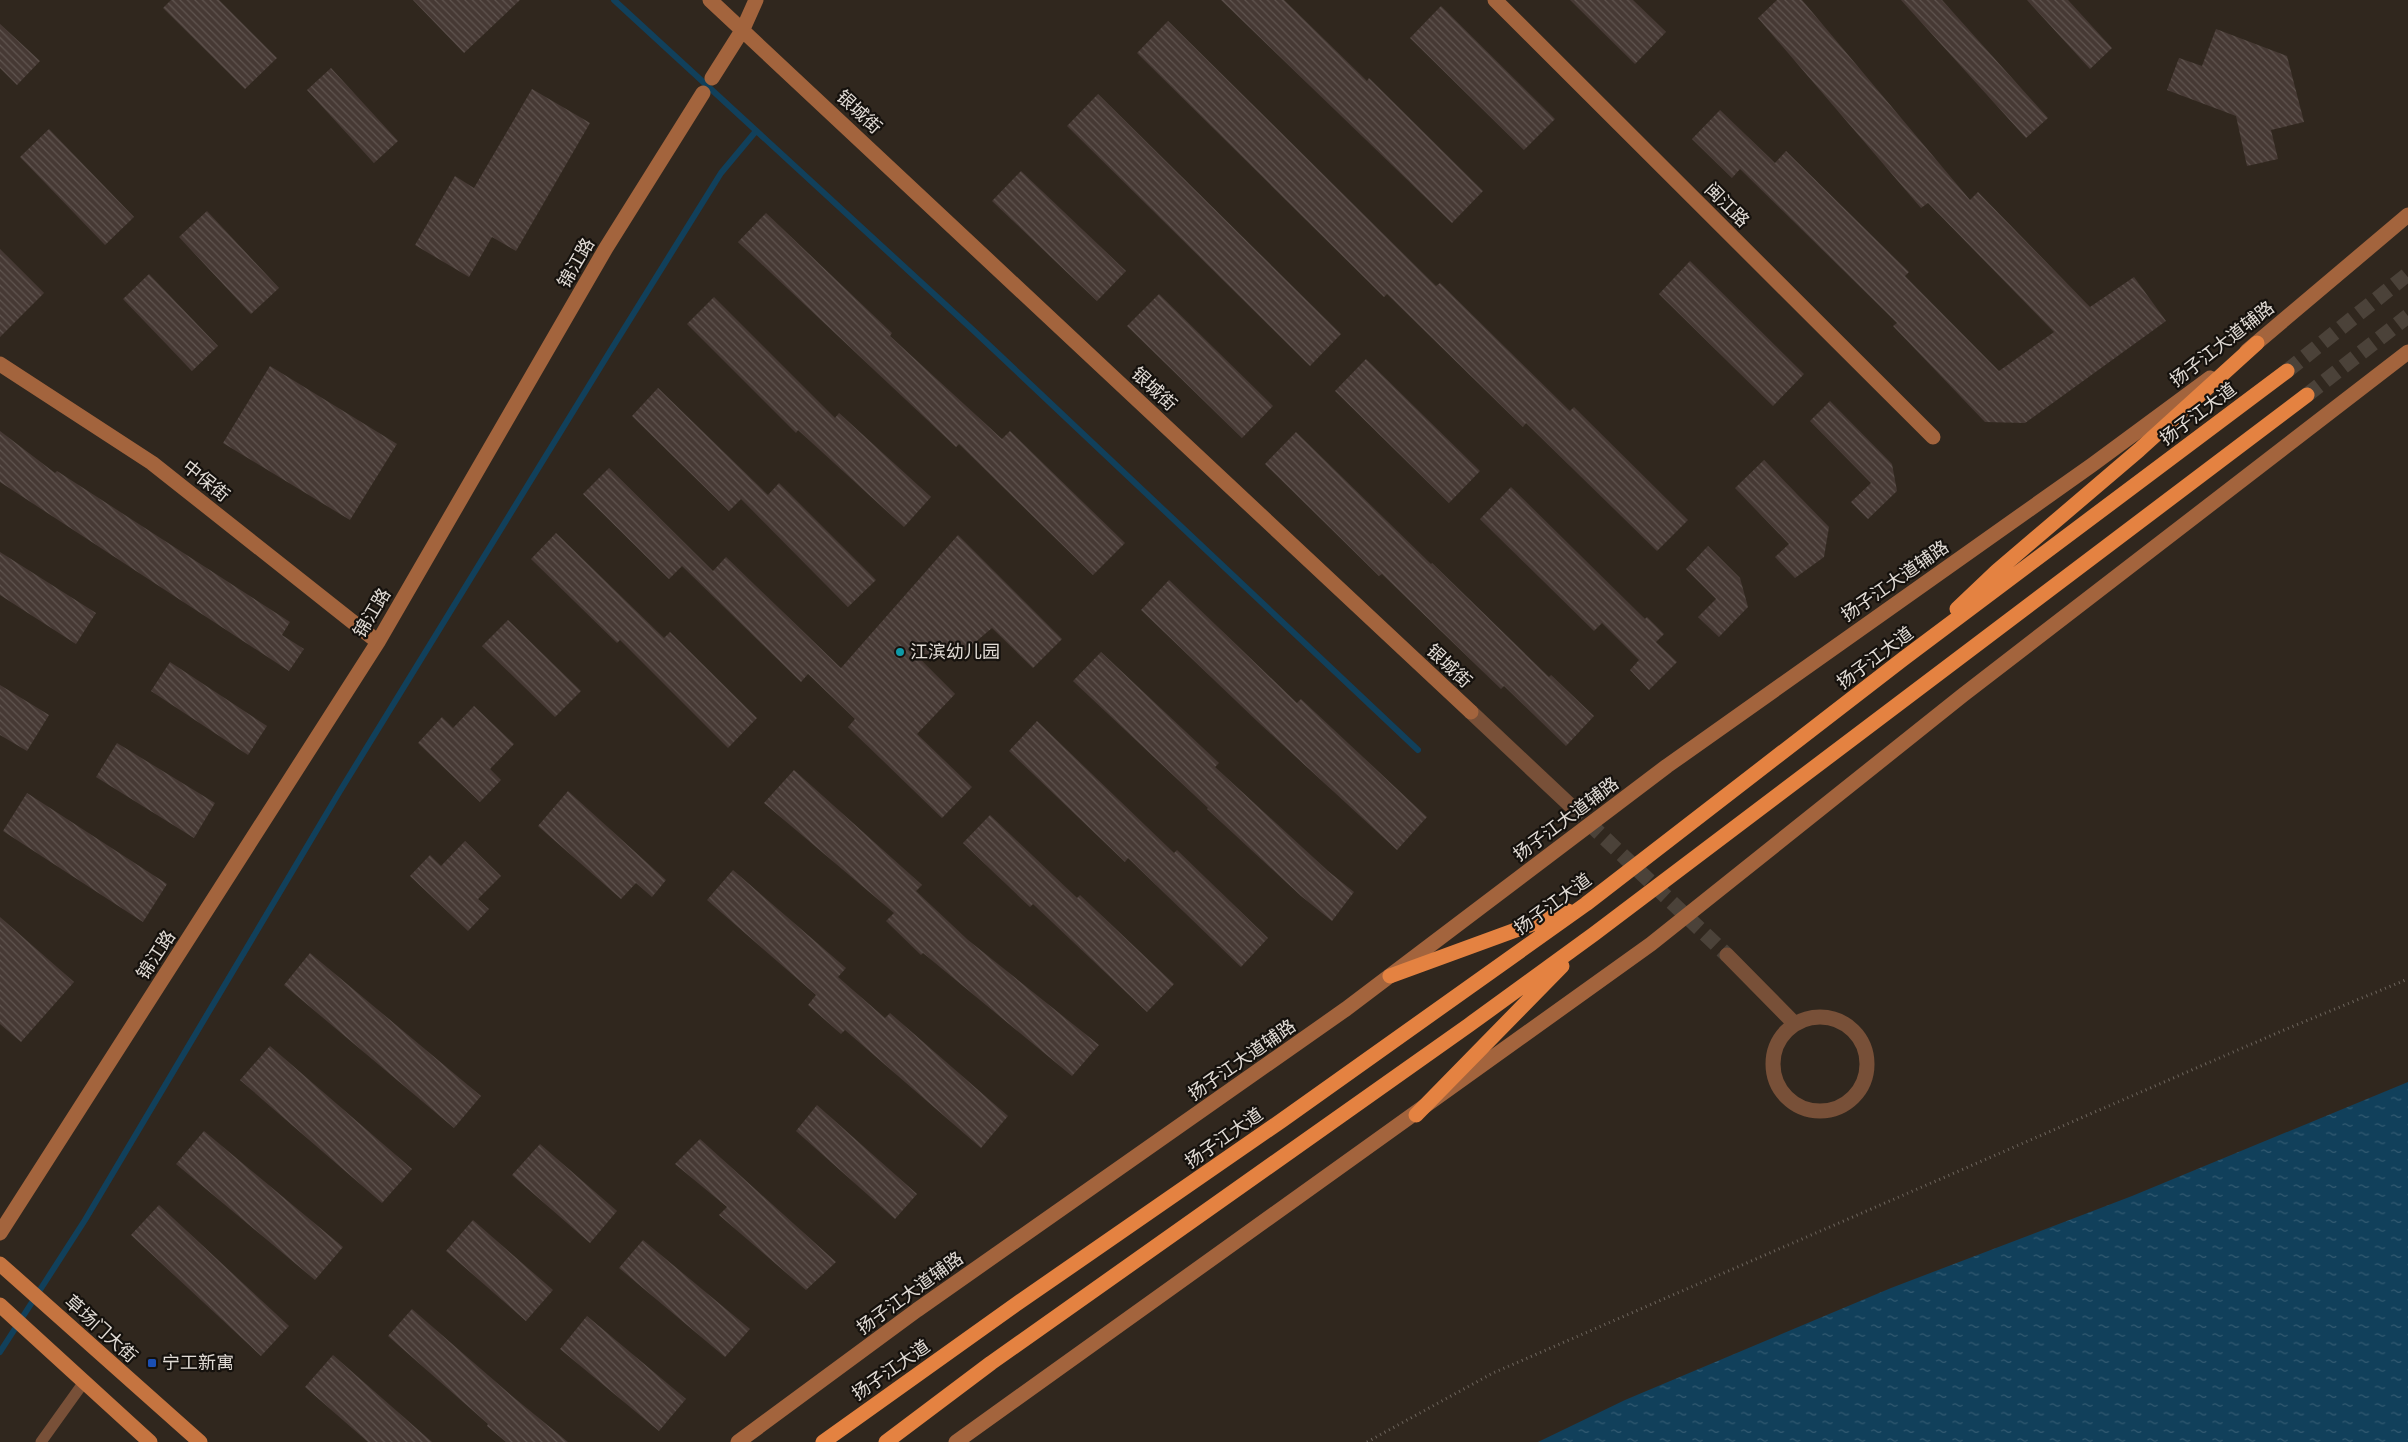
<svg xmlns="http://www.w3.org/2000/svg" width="2408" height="1442" viewBox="0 0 2408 1442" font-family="'Fira Sans Condensed','Noto Sans SC',sans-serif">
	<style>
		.water { fill: url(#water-ripples) }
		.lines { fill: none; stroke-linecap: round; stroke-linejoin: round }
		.stream { stroke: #11405b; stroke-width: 6 }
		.building { fill: url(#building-back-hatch) }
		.street-tunnel { stroke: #4b4239; stroke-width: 15; stroke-dasharray: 15 8; stroke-linecap: butt }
		.highway-tunnel { stroke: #4b4239; stroke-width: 15; stroke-dasharray: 15 8; stroke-linecap: butt }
		.path { stroke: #6e665e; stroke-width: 3; stroke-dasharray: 1 4; stroke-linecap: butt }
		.lane { stroke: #785038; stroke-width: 11 }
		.street { stroke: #785038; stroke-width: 15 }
		.secondary { stroke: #a3643d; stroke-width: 15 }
		.primary { stroke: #c57440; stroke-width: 15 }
		.highway { stroke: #e48241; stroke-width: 15 }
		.culture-dot { fill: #0f9aa8; stroke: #15110d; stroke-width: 2 }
		.transit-dot { fill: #1a4fb4; stroke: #15110d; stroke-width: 2 }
		.labels { text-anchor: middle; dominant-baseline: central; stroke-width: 4.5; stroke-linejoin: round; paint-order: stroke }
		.street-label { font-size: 18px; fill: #e1dbd5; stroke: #15110d }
		.poi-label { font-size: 18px; fill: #e1dbd5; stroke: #15110d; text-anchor: start }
	</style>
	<defs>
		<pattern id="water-ripples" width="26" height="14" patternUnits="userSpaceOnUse" patternTransform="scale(1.25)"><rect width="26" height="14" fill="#11405b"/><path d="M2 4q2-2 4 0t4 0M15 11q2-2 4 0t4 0" fill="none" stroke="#335b72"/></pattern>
		<pattern id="building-back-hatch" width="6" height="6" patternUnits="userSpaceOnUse" patternTransform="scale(1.25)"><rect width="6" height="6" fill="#463934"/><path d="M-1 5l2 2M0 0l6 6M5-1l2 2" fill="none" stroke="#605550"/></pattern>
	</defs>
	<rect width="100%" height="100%" fill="#30271e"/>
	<!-- water -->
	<path class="water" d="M 2408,1082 L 2408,1442 L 1538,1442 L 1625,1400 L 1891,1288 L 2132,1196 Z"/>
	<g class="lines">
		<!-- stream -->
		<path class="stream" d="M 614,0 L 973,330 L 1418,750
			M 0,1352 L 85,1220 L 340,791 L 609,353 L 721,173 L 756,131"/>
	</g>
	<!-- building -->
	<path class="building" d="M 171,0 L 219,0 L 277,58 L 245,89 L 163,8 Z
		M 413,0 L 520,0 L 464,53 Z
		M 1221,0 L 1284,0 L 1367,81 L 1369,78 L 1483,191 L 1452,223 Z
		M 1570,0 L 1633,0 L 1666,32 L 1635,64 Z
		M 1777,0 L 1802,0 L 1970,200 L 1978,192 L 2090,307 L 2134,277 L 2166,321 L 2025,423 L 1985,422 L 1893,326 L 1897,323 L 1740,169 L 1732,178 L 1692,139 L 1720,110 L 1775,163 L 1786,151 L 1909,272 L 1905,276 L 1999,371 L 2054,332 L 1928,203 L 1921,208 L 1758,18 Z
		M 1901,0 L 1942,0 L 2048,118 L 2026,138 Z
		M 2027,0 L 2068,0 L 2112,48 L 2090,69 Z
		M 1441,6 L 1555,119 L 1524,150 L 1410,38 Z
		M 1168,21 L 1436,286 L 1440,283 L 1570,411 L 1574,407 L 1688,520 L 1657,551 L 1526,423 L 1523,427 L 1387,294 L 1384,297 L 1137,53 Z
		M 0,24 L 40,61 L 17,85 L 0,68 Z
		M 2216,29 L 2287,56 L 2304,122 L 2271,130 L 2278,159 L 2247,166 L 2236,116 L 2167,90 L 2179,58 L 2202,66 Z
		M 331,68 L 398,141 L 374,163 L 307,90 Z
		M 532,89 L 590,123 L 516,251 L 492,237 L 469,277 L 415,245 L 455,176 L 474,188 Z
		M 1098,94 L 1341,334 L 1310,366 L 1067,126 Z
		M 49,129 L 134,217 L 105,245 L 20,157 Z
		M 1021,171 L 1126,271 L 1097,301 L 992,201 Z
		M 207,211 L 279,288 L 251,314 L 179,237 Z
		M 766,213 L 892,333 L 890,336 L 1002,439 L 1010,431 L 1125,543 L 1093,575 L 959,444 L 956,447 L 738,242 Z
		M 0,249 L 44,293 L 0,337 Z
		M 1690,261 L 1804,374 L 1773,406 L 1659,294 Z
		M 149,274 L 218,346 L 192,371 L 123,299 Z
		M 1159,294 L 1273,406 L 1242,438 L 1127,326 Z
		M 714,297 L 835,418 L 839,413 L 931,497 L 904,527 L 798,430 L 796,433 L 687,324 Z
		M 1366,359 L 1480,471 L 1449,503 L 1335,391 Z
		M 270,366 L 397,444 L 350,520 L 223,443 Z
		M 658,388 L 768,495 L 779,483 L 876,580 L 848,607 L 741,499 L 729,511 L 632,416 Z
		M 1830,401 L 1892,464 L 1897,491 L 1868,519 L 1851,502 L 1871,483 L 1810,421 Z
		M 0,431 L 55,473 L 57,471 L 290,622 L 282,635 L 304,649 L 289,671 L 0,482 Z
		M 1296,432 L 1431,564 L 1432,563 L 1549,677 L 1551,675 L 1594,716 L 1566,746 L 1504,686 L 1501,689 L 1382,574 L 1379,576 L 1265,464 Z
		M 1764,460 L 1829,527 L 1824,557 L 1795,578 L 1775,557 L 1789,544 L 1735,488 Z
		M 609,468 L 713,571 L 726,557 L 841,668 L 958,535 L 1062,639 L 1033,668 L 992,628 L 966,650 L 956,654 L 915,654 L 955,694 L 917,734 L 972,787 L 942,818 L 848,727 L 855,719 L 808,674 L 801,682 L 682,566 L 669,579 L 583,494 Z
		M 1511,487 L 1645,619 L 1647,617 L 1664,634 L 1656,642 L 1677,662 L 1649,690 L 1630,670 L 1639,660 L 1602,623 L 1594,631 L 1480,519 Z
		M 556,533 L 664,638 L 670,632 L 757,718 L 728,748 L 620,640 L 617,643 L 531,559 Z
		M 1708,546 L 1740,578 L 1748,607 L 1719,637 L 1698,617 L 1716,599 L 1686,569 Z
		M 0,552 L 96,613 L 76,644 L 0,595 Z
		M 1169,580 L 1297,703 L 1301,699 L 1427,817 L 1397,850 L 1258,722 L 1141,610 Z
		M 508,620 L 581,691 L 555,717 L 482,646 Z
		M 1101,652 L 1219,763 L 1215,767 L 1328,871 L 1354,892 L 1332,921 L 1301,896 L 1207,809 L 1208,808 L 1073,681 Z
		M 170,662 L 267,726 L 248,755 L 151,691 Z
		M 0,685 L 49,715 L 27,751 L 0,735 Z
		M 474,706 L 514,744 L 490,769 L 501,780 L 480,802 L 418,743 L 442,717 L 453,728 Z
		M 1037,721 L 1174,853 L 1177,850 L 1268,938 L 1241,967 L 1128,858 L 1125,862 L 1009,751 Z
		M 117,743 L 215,803 L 194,838 L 96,777 Z
		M 794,770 L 922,885 L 916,891 L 968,940 L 1099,1045 L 1072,1076 L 923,953 L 921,955 L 886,921 L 894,913 L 764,803 Z
		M 568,791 L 666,880 L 652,897 L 636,883 L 621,899 L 538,826 Z
		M 27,793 L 167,884 L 143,922 L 3,831 Z
		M 990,815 L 1077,898 L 1080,895 L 1174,984 L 1147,1012 L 1033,904 L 1030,907 L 963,843 Z
		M 465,841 L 501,876 L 478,899 L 489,909 L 468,931 L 410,876 L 430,855 L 441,866 Z
		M 733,870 L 846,968 L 838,977 L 885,1018 L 890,1013 L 1008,1116 L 981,1148 L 845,1030 L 841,1034 L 808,1005 L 816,995 L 707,900 Z
		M 0,917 L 74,982 L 21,1042 L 0,1024 Z
		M 310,953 L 481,1096 L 454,1128 L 284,985 Z
		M 270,1046 L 412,1169 L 382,1203 L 240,1080 Z
		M 817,1105 L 917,1194 L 895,1219 L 796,1131 Z
		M 204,1131 L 343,1247 L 315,1280 L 176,1164 Z
		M 700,1139 L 836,1262 L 806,1290 L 719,1215 L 727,1207 L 675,1164 Z
		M 540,1144 L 617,1211 L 590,1243 L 512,1175 Z
		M 159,1205 L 289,1326 L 261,1356 L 131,1235 Z
		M 473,1220 L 553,1290 L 526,1321 L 446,1251 Z
		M 643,1240 L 750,1329 L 725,1357 L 619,1268 Z
		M 412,1309 L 512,1396 L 568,1442 L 506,1442 L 487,1426 L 488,1424 L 388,1336 Z
		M 587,1316 L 686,1399 L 659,1431 L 560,1349 Z
		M 333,1355 L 432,1442 L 368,1442 L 305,1387 Z"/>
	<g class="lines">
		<!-- street-tunnel -->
		<path class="street-tunnel" d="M 1572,807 L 1727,955"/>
		<!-- highway-tunnel -->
		<path class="highway-tunnel" d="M 2287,371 L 2408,274
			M 2307,395 L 2408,316"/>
		<!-- path -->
		<path class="path" d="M 1367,1442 L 1493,1373 L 2284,1030 L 2408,979"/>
		<!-- lane -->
		<path class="lane" d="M 41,1442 L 84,1382"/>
		<!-- street -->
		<path class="street" d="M 1471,712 L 1572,807
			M 1727,955 L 1795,1024
			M1773 1064a47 47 0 1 1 94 0a47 47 0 1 1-94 0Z"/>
		<!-- secondary -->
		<path class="secondary" d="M 710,0 L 1471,712
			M 1495,0 L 1933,437
			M 712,78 L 743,29 L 756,0
			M 2247,351 L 2408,215
			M 0,364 L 152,463 L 378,642
			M 0,1233 L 378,642 L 606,248 L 703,93
			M 738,1442 L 917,1310 L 1346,1009 L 1667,766 L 2092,465 L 2210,378
			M 956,1442 L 1651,944 L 1963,695 L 2408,352"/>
		<!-- primary -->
		<path class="primary" d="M 0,1264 L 200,1442
			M 0,1305 L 150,1442"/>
		<!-- highway -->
		<path class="highway" d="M 1957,609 L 1997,571 L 2139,450 L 2257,343
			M 1390,976 L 1568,911
			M 1416,1115 L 1562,966
			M 823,1442 L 1015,1305 L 1281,1121 L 1586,904 L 1903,659 L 2287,371
			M 886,1442 L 991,1363 L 1469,1025 L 1594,934 L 2307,395"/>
	</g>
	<!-- markers -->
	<circle class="culture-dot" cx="900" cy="652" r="5"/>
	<rect class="transit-dot" x="147" y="1358" width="10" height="10" rx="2.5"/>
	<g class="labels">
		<!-- street labels -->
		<g class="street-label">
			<text transform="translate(859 112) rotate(43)">银城街</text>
			<text transform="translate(1727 205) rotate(45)">闽江路</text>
			<text transform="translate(576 263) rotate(-60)">锦江路</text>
			<text transform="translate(2222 344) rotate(-38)">扬子江大道辅路</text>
			<text transform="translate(1154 389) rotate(43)">银城街</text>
			<text transform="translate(2198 414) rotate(-37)">扬子江大道</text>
			<text transform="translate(206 481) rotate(39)">中保街</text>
			<text transform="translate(1895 581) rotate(-35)">扬子江大道辅路</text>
			<text transform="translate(372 613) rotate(-59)">锦江路</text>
			<text transform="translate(1875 658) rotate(-37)">扬子江大道</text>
			<text transform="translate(1449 666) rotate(43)">银城街</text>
			<text transform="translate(1566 819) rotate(-37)">扬子江大道辅路</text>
			<text transform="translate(1553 904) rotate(-36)">扬子江大道</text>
			<text transform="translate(156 955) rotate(-57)">锦江路</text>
			<text transform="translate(1242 1060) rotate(-35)">扬子江大道辅路</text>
			<text transform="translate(1224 1138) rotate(-35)">扬子江大道</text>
			<text transform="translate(910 1293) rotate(-36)">扬子江大道辅路</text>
			<text transform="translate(101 1329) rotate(42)">草场门大街</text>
			<text transform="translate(891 1370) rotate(-35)">扬子江大道</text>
		</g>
		<!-- poi labels -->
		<g class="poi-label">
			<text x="910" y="652">江滨幼儿园</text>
			<text x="162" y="1363">宁工新寓</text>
		</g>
	</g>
</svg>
